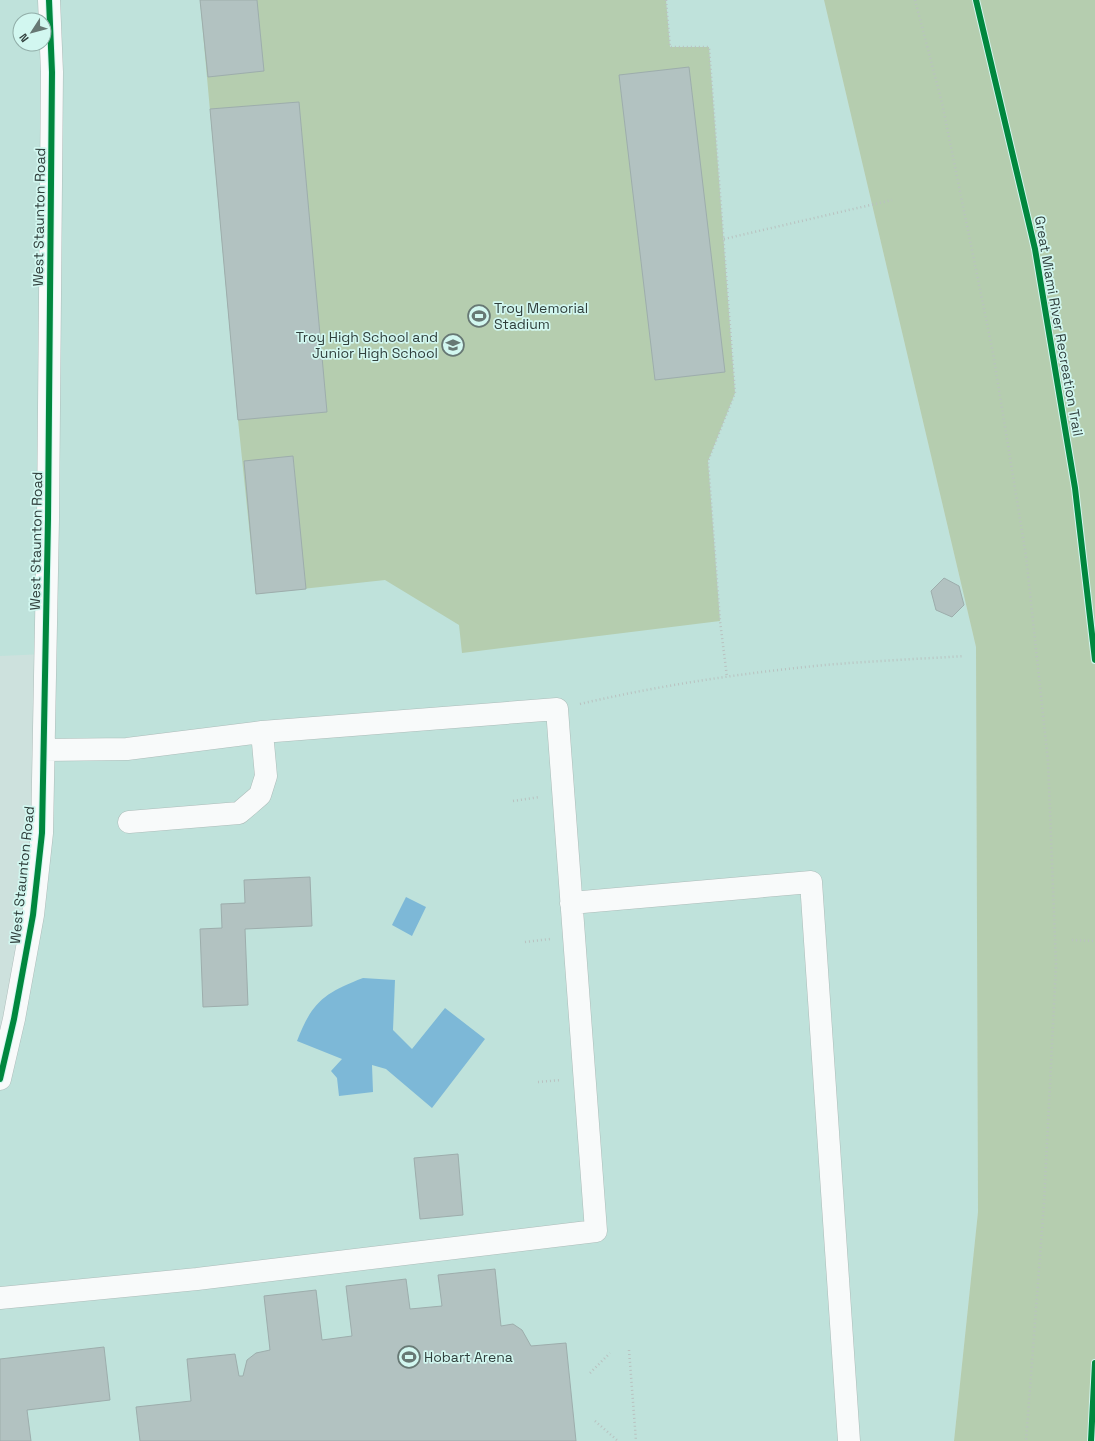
<svg xmlns="http://www.w3.org/2000/svg" width="1095" height="1441" viewBox="0 0 1095 1441" font-family="'Space Grotesk',sans-serif">
	<style>
		.built { fill: #bfe2db; fill-rule: evenodd }
		.green { fill: #b5cdaf }
		.water { fill: #7db8d7 }
		.building { fill: #b2c2c1; stroke: #9dadac }
		.lines { fill: none; stroke-linecap: round; stroke-linejoin: round }
		.minor-casing { stroke: #adbcb9; stroke-width: 23 }
		.path { stroke: #b9c2c0; stroke-width: 2.5; stroke-dasharray: 1 3; stroke-linecap: butt }
		.minor { stroke: #f8fafa; stroke-width: 22 }
		.cycleway-casing { stroke: #d2f7f0; stroke-width: 8 }
		.cycleway { stroke: #00873e; stroke-width: 6 }
		.labels { text-anchor: middle; dominant-baseline: central; stroke-width: 3.5; stroke-linejoin: round; paint-order: stroke }
		.street-label { font-size: 14px; fill: #303f3c; stroke: #d2f7f0 }
		.poi-label { font-size: 14px; fill: #303f3c; stroke: #d2f7f0; text-anchor: start }
	</style>
	<rect width="100%" height="100%" fill="#cde1dd"/>
	<!-- built -->
	<path class="built" d="M 0,0 L 824,0 L 976,647 L 978,1212 L 954,1441 L 0,1441 L 0,1079 L 33,915 L 45,654 L 0,656 ZM 20,20 L 44,20 L 44,44 L 20,44 Z"/>
	<!-- green -->
	<path class="green" d="M 200,0 L 666,0 L 670,47 L 709,47 L 735,393 L 708,461 L 720,621 L 462,653 L 459,625 L 385,580 L 256,594 L 238,420 Z
		M 824,0 L 1095,0 L 1095,1441 L 954,1441 L 978,1212 L 976,647 Z"/>
	<!-- water -->
	<path class="water" d="M 406,897 L 426,907 L 412,936 L 392,925 Z
		M 363,978 L 395,980 L 393,1030 L 412,1049 L 445,1008 L 485,1039 L 432,1108 L 386,1069 L 372,1065 L 373,1092 L 339,1096 L 337,1078 L 331,1071 L 342,1059 L 297,1041 C 312,1002 324,993 363,978 Z"/>
	<!-- building -->
	<path class="building" d="M 200,0 L 257,0 L 264,71 L 208,77 Z
		M 689,67 L 725,372 L 655,380 L 619,75 Z
		M 299,102 L 327,412 L 238,420 L 210,109 Z
		M 293,456 L 306,589 L 256,594 L 244,461 Z
		M 944,578 L 959,586 L 964,605 L 952,617 L 936,610 L 931,591 Z
		M 310,877 L 312,926 L 245,929 L 248,1005 L 203,1007 L 200,929 L 222,928 L 221,904 L 245,903 L 244,880 Z
		M 458,1154 L 463,1215 L 420,1219 L 414,1158 Z
		M 495,1269 L 501,1326 L 513,1324 L 522,1330 L 531,1346 L 566,1343 L 576,1441 L 140,1441 L 136,1407 L 191,1401 L 187,1359 L 235,1354 L 239,1376 L 243,1376 L 247,1360 L 256,1353 L 270,1350 L 264,1296 L 316,1290 L 322,1340 L 352,1336 L 346,1286 L 406,1279 L 410,1309 L 442,1306 L 438,1275 Z
		M 104,1347 L 110,1400 L 27,1410 L 31,1441 L 0,1441 L 0,1359 Z"/>
	<g class="lines">
		<!-- minor casing -->
		<g class="minor-casing">
			<path id="minor" d="M 129,822 L 239,813 L 260,795 L 266,776 L 262,732
				M 571,903 L 811,882 L 849,1441
				M 0,1079 L 14,1019 L 33,915 L 42,833 L 48,519 L 52,72 L 49,0
				M 0,1298 L 197,1279 L 596,1231 L 557,709 L 262,732 L 127,749 L 44,750"/>
		</g>
		<!-- path -->
		<path class="path" d="M 666,0 L 670,47 L 709,47 L 735,393 L 708,461 L 720,621 L 727,677
			M 915,0 L 942,103 L 993,353 L 1026,556 L 1048,761 L 1056,965 L 1044,1203 L 1026,1441
			M 724,239 L 892,200
			M 580,704 C 661,685 743,673 825,665 C 871,661 918,659 964,656
			M 513,801 L 540,797
			M 1072,940 L 1095,941
			M 525,942 L 550,939
			M 538,1082 L 561,1080
			M 629,1350 L 636,1441
			M 590,1373 L 610,1353
			M 595,1421 L 618,1441"/>
		<!-- minor -->
		<use href="#minor" class="minor"/>
		<!-- cycleway casing -->
		<g class="cycleway-casing">
			<path id="cycleway" d="M 976,0 L 1035,249 L 1075,488 L 1095,660
				M 0,1079 L 14,1019 L 33,915 L 42,833 L 48,519 L 52,72 L 49,0
				M 1091,1441 L 1095,1363"/>
		</g>
		<!-- cycleway -->
		<use href="#cycleway" class="cycleway"/>
	</g>
	<!-- icons -->
	<defs>
		<g id="stadium-ring" transform="scale(1.15)"><circle r="9.5" fill="#d2f7f0" stroke="#677874" stroke-width="1.5"/><path d="M0-5a6.5 5 0 1 0 0 10a6.5 5 0 1 0 0-10ZM-3.5-1.8h7v3.6h-7Z" fill="#677874"/></g>
		<g id="school-ring" transform="scale(1.15)"><circle r="9.5" fill="#d2f7f0" stroke="#677874" stroke-width="1.5"/><path d="M0-5L7-2L0 1L-7-2ZM-4 1L0 2.5L4 1V4Q0 6-4 4Z" fill="#677874"/></g>
	</defs>
	<g fill-rule="evenodd">
		<use href="#stadium-ring" x="479" y="316"/>
		<use href="#school-ring" x="453" y="345"/>
		<use href="#stadium-ring" x="409" y="1357"/>
	</g>
	<g class="labels">
		<!-- street labels -->
		<g class="street-label">
			<text transform="translate(39 217) rotate(-89)">West Staunton Road</text>
			<text transform="translate(1059 326) rotate(80)">Great Miami River Recreation Trail</text>
			<text transform="translate(36 541) rotate(-89)">West Staunton Road</text>
			<text transform="translate(22 875) rotate(-84)">West Staunton Road</text>
		</g>
		<!-- poi labels -->
		<g class="poi-label">
			<text x="494" y="308">Troy Memorial<tspan x="494" dy="16">Stadium</tspan></text>
			<text x="438" y="337" text-anchor="end">Troy High School and<tspan x="438" dy="16">Junior High School</tspan></text>
			<text x="424" y="1357">Hobart Arena</text>
		</g>
	</g>
	<!-- north arrow -->
	<g transform="translate(32 32) rotate(234)"><circle r="19" fill="#d2f7f0" stroke="#91ada8"/>
	<path d="M0-3L7 15L0 10L-7 15Z" fill="#677874"/>
	<text y="-6" font-size="11" font-weight="bold" text-anchor="middle" fill="#303f3c">N</text>
	</g>
</svg>
